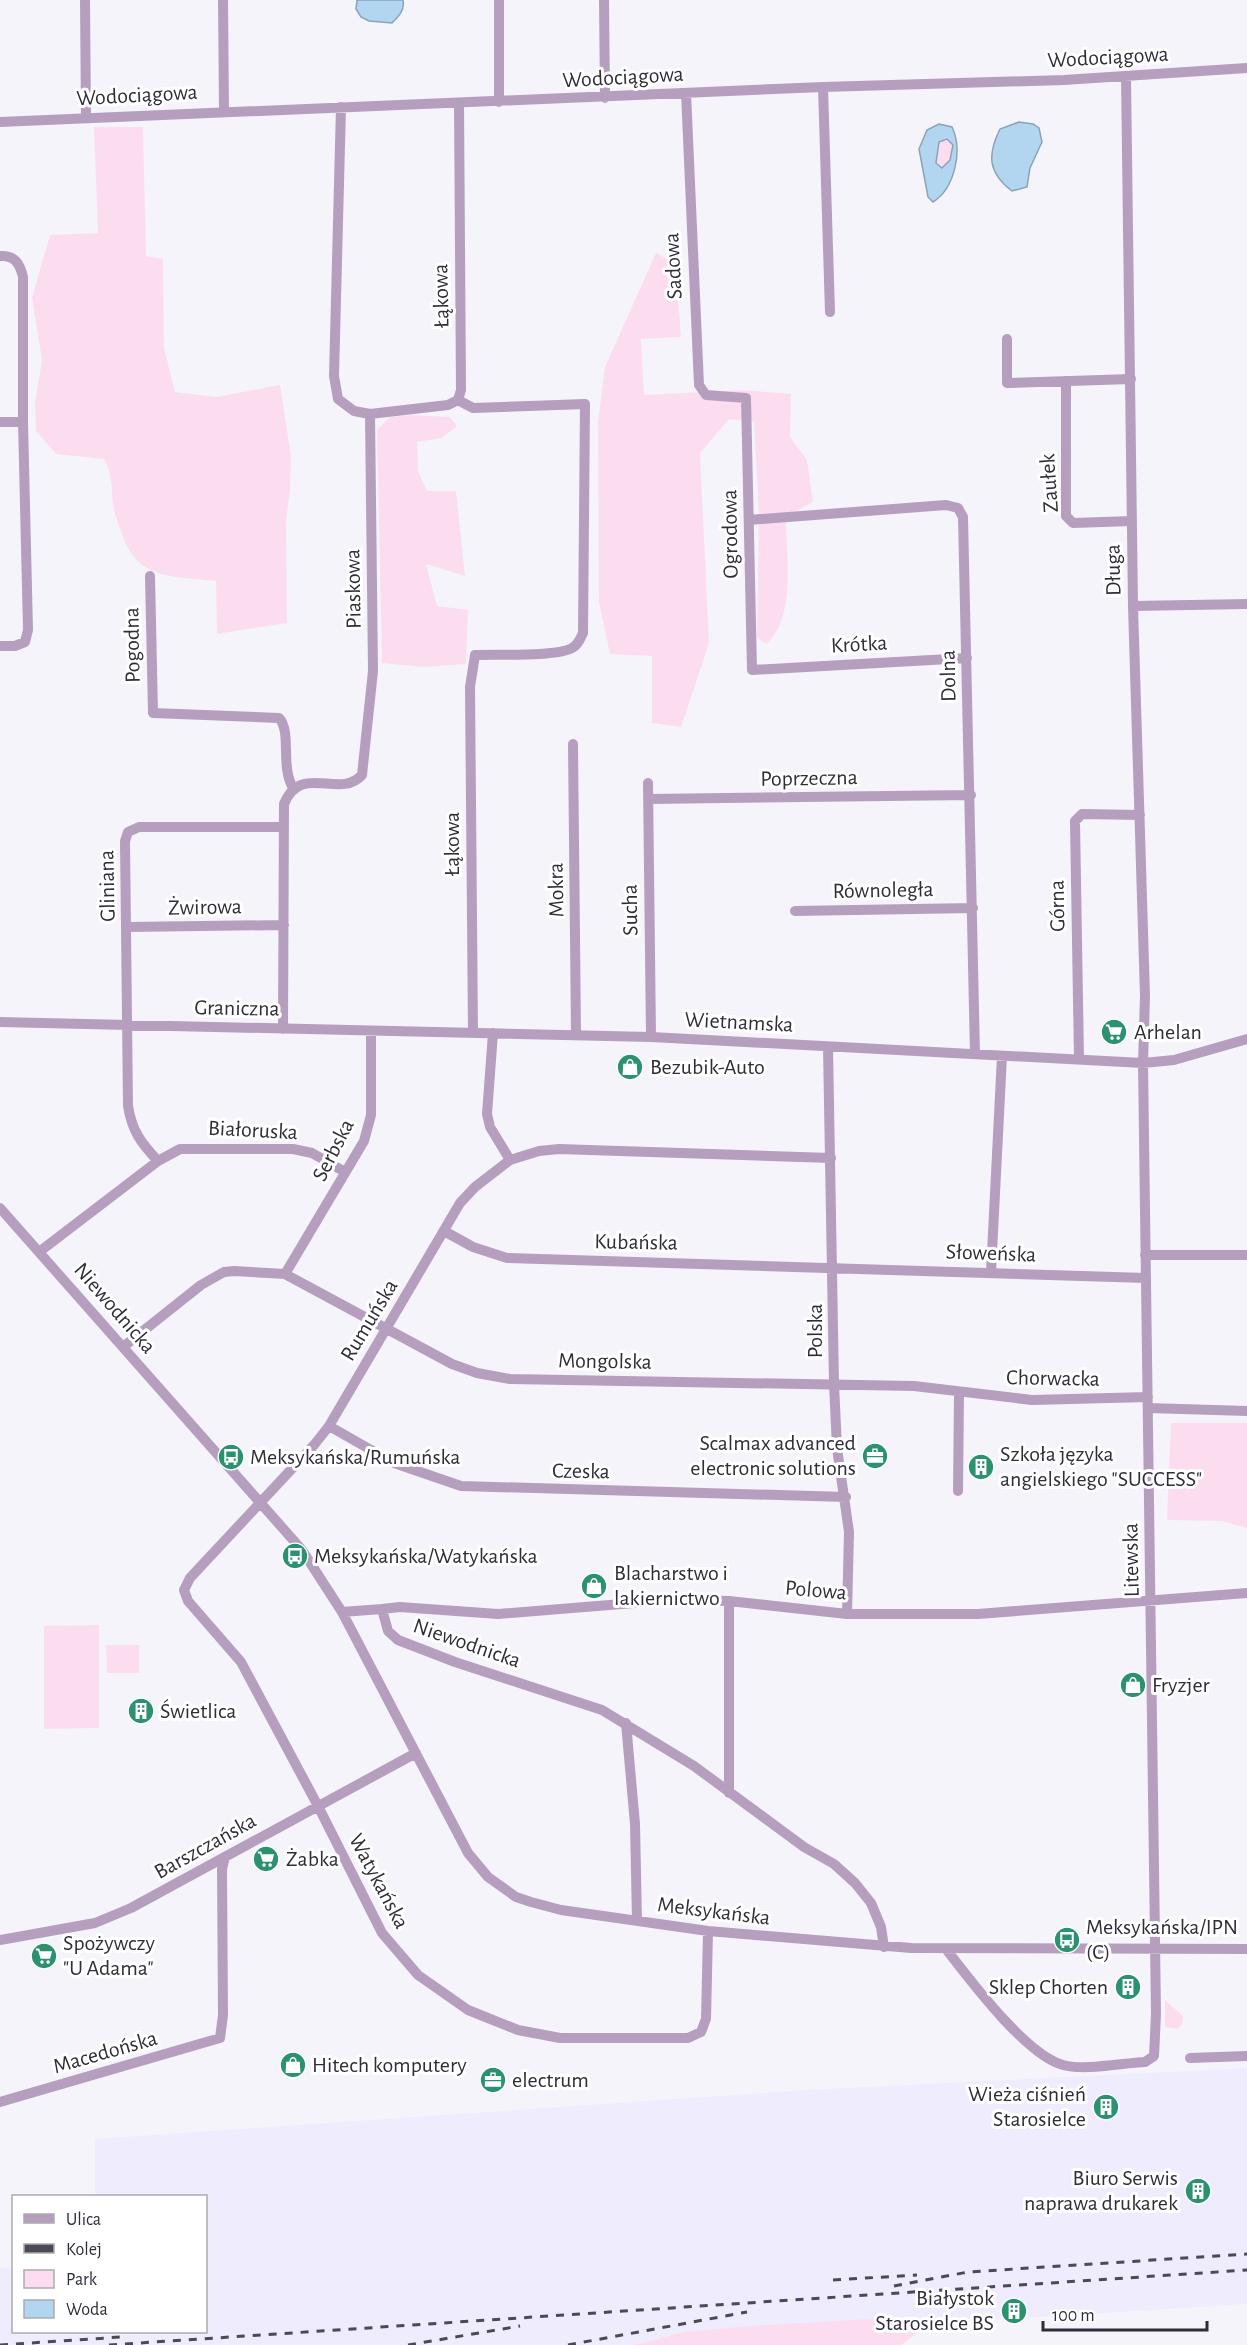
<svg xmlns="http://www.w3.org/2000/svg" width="1247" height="2345" viewBox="0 0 1247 2345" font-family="'Alegreya Sans',sans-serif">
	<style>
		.built { fill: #eeecfd }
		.green { fill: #fcddf0 }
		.water { fill: #b2d5f0; stroke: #8ba3b9; stroke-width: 1.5; fill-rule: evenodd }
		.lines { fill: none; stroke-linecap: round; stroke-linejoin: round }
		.minor { stroke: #b69fbe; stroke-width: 10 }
		.rail { stroke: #4b4955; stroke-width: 3; stroke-dasharray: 8 8; stroke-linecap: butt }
		.labels { text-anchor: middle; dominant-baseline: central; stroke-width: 6; stroke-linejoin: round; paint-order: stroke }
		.street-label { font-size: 22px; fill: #2f2d3a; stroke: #fff }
		.poi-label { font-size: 22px; fill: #2f2d3a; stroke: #fff; text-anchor: start }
	</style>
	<rect width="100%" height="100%" fill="#f5f4fb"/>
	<!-- built -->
	<path class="built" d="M 1247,2068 L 1247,2304 L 834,2330 L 696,2345 L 0,2345 L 0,2267 L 13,2269 L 14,2332 L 206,2332 L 206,2196 L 95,2196 L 95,2139 L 806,2090 Z"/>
	<!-- green -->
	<path class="green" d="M 94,127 L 143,127 L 146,256 L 163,259 L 164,348 L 175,392 L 217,397 L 280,385 L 291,456 L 290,491 L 286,521 L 287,623 L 217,634 L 216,581 C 172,576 136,581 121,531 C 118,523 114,513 113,504 C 111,487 113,475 104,459 L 56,454 L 36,431 L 35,403 L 42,360 L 32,298 L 50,235 L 98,233 Z
		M 947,139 L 953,145 L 950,161 L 942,168 L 936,163 L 939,142 Z
		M 656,253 L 675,263 L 681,337 L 641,339 L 644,395 L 741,390 L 791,394 L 790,437 L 807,460 L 813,502 L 786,517 C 786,556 797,616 766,644 L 757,637 L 759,516 L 754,422 L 729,419 L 700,453 L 709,643 L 681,727 L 652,723 L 652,656 L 610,654 L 599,602 L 598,421 L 605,367 Z
		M 412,415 L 450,417 L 457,426 L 442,438 L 417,442 L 418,471 L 427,491 L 456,491 L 465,576 L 426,564 L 437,606 L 468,610 L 466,664 L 423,667 L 382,663 L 377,430 L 390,417 Z
		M 1171,1423 L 1247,1423 L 1247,1528 L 1222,1521 L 1167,1520 Z
		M 99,1625 L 99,1728 L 44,1729 L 44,1626 Z
		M 106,1645 L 139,1645 L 139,1673 L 107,1673 Z
		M 1165,2000 L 1183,2016 L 1182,2024 L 1177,2029 L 1165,2027 Z
		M 904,2317 L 912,2319 L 915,2335 L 901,2345 L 634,2345 L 685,2332 L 751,2326 Z"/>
	<!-- water -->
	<path class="water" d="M 357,0 L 403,0 C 405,10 399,16 392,23 L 369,21 L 361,17 L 356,9 Z
		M 1019,122 L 1033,124 L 1039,128 L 1042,142 L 1030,168 L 1027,187 L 1012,191 C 988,173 987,155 1000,129 Z
		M 939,124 L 952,127 C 963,150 955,188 933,202 L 928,197 L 919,149 L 927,130 ZM 947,139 L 953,145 L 950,160 L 942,168 L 936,163 L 939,142 Z"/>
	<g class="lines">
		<!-- minor -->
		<path class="minor" d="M 85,0 L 86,117
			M 223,0 L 224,111
			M 604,0 L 605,98
			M 823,87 L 830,312
			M 686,93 L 699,385 L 706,395 L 746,398 L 752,670 L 967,658
			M 499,102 L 499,0
			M 0,122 L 823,87 L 1064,80 L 1247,68
			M 0,256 C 15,255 20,264 23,277 L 23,422 L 28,630 L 25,642 L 15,646 L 0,646
			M 1007,339 L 1007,383 L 1131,379
			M 1066,381 L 1066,516 L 1073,523 L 1132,521
			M 458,400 L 473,408 L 585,404 L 583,633 C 580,639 578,645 572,648 C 557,657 495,654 475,655 L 470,687 L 473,1033
			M 370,414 L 448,405 L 458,400 L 461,390 L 459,103
			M 0,422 L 23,422
			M 749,520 L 946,505 L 958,508 L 963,517 L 975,1054
			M 150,576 L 153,713 L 279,718 C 292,732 280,766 293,788
			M 1133,606 L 1247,604
			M 573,744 L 576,1035
			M 648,783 L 651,1037
			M 648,799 L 971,795
			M 795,911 L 973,908
			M 127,927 L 284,925
			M 0,1022 L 651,1037 L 1143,1063 L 1174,1060 L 1247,1039
			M 283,1029 L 284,804 C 301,762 339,800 362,775 L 373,671 L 370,414 L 354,411 L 338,399 L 334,376 L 341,107
			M 493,1033 L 487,1114 L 490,1127 L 510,1160
			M 828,1047 L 834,1384 L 837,1448 L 849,1532 L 847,1614
			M 1079,1059 L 1075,821 L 1082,814 L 1140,815
			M 158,1161 C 141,1143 132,1131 128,1106 L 125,841 L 128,832 L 139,827 L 284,827
			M 0,1208 L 302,1550 L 342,1612 L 468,1853 L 488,1877 L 516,1897 L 531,1902 L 561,1910 L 708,1931 L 911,1948 L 1247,1949
			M 444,1231 L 473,1247 L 507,1258 L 1146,1278
			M 39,1252 L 158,1161 L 180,1149 L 293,1149 L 312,1153 L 345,1172
			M 1145,1255 L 1247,1255
			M 991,1272 L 1002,1056
			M 285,1274 L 364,1141 L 371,1115 L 371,1032
			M 123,1347 L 201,1285 L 224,1272 L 234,1271 L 285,1274 L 452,1364 L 477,1373 L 510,1379 L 914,1386 L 1032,1400 L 1148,1397
			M 1148,1408 L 1247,1411
			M 329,1426 L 394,1463 L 461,1486 L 846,1497
			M 958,1491 L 959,1393
			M 729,1601 L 729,1793
			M 382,1609 L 400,1607 L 498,1614 L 671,1600 L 729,1601 L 847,1614 L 978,1614 L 1247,1593
			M 342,1612 L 382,1609 L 388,1631 L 398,1640 L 455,1662 L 602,1710 L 694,1766 L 804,1847 L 834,1864 L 855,1883 L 871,1903 L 881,1927 L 884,1947
			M 626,1723 L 635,1824 L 637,1921
			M 708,1931 L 706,2019 L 701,2032 L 688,2038 L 560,2038 L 518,2030 L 468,2010 L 418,1975 L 382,1933 L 318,1806 L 241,1662 L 188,1601 L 184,1590 L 190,1578 L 314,1445 L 329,1426 L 460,1203 L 475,1187 L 510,1160 L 539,1151 L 559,1149 L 831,1158
			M 0,1940 L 95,1923 L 131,1908 L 416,1753
			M 946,1949 C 970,1980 1026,2055 1063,2065 C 1084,2071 1122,2063 1145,2062 L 1154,2056 L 1156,2014 L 1143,1063 L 1145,996 L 1133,606 L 1126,77
			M 1190,2058 L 1247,2056
			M 0,2102 L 220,2038 L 223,2015 L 222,1869 L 225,1857"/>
		<!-- rail -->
		<path class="rail" d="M 833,2280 L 917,2275
			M 894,2286 L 968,2272 L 1247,2254
			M 0,2345 L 121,2337
			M 109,2345 L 1247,2270
			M 408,2345 L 520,2326
			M 568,2345 L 747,2312"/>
	</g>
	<!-- icons -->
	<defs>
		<g id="supermarket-disc" transform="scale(1.35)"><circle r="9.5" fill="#2b926f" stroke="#fff"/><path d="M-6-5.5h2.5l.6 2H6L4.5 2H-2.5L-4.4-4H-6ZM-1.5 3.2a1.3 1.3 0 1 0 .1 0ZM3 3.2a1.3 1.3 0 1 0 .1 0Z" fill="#fff"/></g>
		<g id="shop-disc" transform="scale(1.35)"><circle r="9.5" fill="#2b926f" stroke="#fff"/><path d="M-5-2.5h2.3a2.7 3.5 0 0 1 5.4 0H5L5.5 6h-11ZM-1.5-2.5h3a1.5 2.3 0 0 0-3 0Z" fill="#fff"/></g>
		<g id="office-disc" transform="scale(1.35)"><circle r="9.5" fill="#2b926f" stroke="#fff"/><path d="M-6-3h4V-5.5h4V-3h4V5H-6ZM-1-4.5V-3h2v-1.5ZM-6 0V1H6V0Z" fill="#fff"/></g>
		<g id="bus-disc" transform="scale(1.35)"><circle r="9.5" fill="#2b926f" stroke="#fff"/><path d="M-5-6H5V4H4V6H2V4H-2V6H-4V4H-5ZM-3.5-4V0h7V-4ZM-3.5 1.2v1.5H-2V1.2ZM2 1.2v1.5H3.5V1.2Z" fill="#fff"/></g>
		<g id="building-disc" transform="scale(1.35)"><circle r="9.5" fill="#2b926f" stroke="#fff"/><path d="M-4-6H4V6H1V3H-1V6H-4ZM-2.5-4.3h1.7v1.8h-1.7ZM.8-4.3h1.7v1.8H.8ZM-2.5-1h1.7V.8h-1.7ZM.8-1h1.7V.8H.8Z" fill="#fff"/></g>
	</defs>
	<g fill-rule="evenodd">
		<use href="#supermarket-disc" x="1114" y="1032"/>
		<use href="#shop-disc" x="630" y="1067"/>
		<use href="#office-disc" x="875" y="1456"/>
		<use href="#bus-disc" x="231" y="1457"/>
		<use href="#building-disc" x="981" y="1467"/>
		<use href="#bus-disc" x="295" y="1556"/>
		<use href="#shop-disc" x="594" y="1586"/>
		<use href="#shop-disc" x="1133" y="1685"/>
		<use href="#building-disc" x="141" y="1711"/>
		<use href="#supermarket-disc" x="266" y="1859"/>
		<use href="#bus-disc" x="1067" y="1940"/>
		<use href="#supermarket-disc" x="44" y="1956"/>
		<use href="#building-disc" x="1128" y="1987"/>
		<use href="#shop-disc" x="293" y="2065"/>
		<use href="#office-disc" x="493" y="2080"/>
		<use href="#building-disc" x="1106" y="2107"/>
		<use href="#building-disc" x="1198" y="2191"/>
		<use href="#building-disc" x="1014" y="2311"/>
	</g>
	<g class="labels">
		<!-- street labels -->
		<g class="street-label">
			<text transform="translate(1108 57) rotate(-3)">Wodociągowa</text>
			<text transform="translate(623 77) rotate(-3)">Wodociągowa</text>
			<text transform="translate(137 95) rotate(-3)">Wodociągowa</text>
			<text transform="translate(673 266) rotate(-93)">Sadowa</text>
			<text transform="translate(441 296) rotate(-91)">Łąkowa</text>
			<text transform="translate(1049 483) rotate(-94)">Zaułek</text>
			<text transform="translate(730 534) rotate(-91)">Ogrodowa</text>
			<text transform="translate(1113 570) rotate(-91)">Długa</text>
			<text transform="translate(353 589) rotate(-91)">Piaskowa</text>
			<text transform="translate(859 644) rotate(-3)">Krótka</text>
			<text transform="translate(132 645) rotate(-91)">Pogodna</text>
			<text transform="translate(948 676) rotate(-91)">Dolna</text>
			<text transform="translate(809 778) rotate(-1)">Poprzeczna</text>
			<text transform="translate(452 844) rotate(-90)">Łąkowa</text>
			<text transform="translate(107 886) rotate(-91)">Gliniana</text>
			<text transform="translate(556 890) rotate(-91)">Mokra</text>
			<text transform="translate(883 890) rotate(-1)">Równoległa</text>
			<text transform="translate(1057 906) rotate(-91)">Górna</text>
			<text transform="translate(205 907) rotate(-1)">Żwirowa</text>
			<text transform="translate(630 910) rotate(-91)">Sucha</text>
			<text transform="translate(237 1008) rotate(1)">Graniczna</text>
			<text transform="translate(739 1022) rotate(3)">Wietnamska</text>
			<text transform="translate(253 1130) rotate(3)">Białoruska</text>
			<text transform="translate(333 1150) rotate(-63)">Serbska</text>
			<text transform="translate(636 1242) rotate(1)">Kubańska</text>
			<text transform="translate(991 1253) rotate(2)">Słoweńska</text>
			<text transform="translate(115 1308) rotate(49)">Niewodnicka</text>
			<text transform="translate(369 1320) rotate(-59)">Rumuńska</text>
			<text transform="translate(815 1331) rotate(-90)">Polska</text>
			<text transform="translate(605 1361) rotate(1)">Mongolska</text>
			<text transform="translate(1053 1378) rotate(1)">Chorwacka</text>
			<text transform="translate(581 1471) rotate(1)">Czeska</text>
			<text transform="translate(1131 1560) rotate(-91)">Litewska</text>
			<text transform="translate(816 1590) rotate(5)">Polowa</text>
			<text transform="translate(467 1643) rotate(19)">Niewodnicka</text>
			<text transform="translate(205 1846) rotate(-29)">Barszczańska</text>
			<text transform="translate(379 1881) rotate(62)">Watykańska</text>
			<text transform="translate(714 1911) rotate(7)">Meksykańska</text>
			<text transform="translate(105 2052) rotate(-16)">Macedońska</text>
		</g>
		<!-- poi labels -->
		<g class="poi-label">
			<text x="1134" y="1032">Arhelan</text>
			<text x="650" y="1067">Bezubik-Auto</text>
			<text x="856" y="1443" text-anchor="end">Scalmax advanced<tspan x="856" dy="25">electronic solutions</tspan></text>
			<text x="1000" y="1454">Szkoła języka<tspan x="1000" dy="25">angielskiego "SUCCESS"</tspan></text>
			<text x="250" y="1457">Meksykańska/Rumuńska</text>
			<text x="314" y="1556">Meksykańska/Watykańska</text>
			<text x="614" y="1573">Blacharstwo i<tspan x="614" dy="25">lakiernictwo</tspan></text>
			<text x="1152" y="1685">Fryzjer</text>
			<text x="160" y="1711">Świetlica</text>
			<text x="286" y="1859">Żabka</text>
			<text x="1086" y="1927">Meksykańska/IPN<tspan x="1086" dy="25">(C)</tspan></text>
			<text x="63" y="1943">Spożywczy<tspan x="63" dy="25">"U Adama"</tspan></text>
			<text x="1108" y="1987" text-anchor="end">Sklep Chorten</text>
			<text x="312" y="2065">Hitech komputery</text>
			<text x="512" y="2080">electrum</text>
			<text x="1086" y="2094" text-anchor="end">Wieża ciśnień<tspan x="1086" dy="25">Starosielce</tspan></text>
			<text x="1178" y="2178" text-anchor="end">Biuro Serwis<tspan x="1178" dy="25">naprawa drukarek</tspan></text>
			<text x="994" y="2298" text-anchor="end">Białystok<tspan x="994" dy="25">Starosielce BS</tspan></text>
		</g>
	</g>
	<!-- legend -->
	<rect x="12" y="2195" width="195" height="138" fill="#ffffff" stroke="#acabb0" stroke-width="1.5"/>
	<rect x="24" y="2214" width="30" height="9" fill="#b69fbe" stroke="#acabb0" stroke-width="1.5"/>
	<text x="66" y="2225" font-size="18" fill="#2f2d3a">Ulica</text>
	<rect x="24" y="2244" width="30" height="9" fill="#4b4955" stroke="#acabb0" stroke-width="1.5"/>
	<text x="66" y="2255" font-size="18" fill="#2f2d3a">Kolej</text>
	<rect x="24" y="2270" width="30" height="18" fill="#fcddf0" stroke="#acabb0" stroke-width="1.5"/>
	<text x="66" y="2285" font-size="18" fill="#2f2d3a">Park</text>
	<rect x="24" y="2300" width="30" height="18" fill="#b2d5f0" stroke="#acabb0" stroke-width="1.5"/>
	<text x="66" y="2315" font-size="18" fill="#2f2d3a">Woda</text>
	<!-- scale -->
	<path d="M1043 2321v9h164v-9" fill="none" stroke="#2f2d3a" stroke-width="3"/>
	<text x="1052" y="2321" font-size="18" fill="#2f2d3a" stroke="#ffffff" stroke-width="4.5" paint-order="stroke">100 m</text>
</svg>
